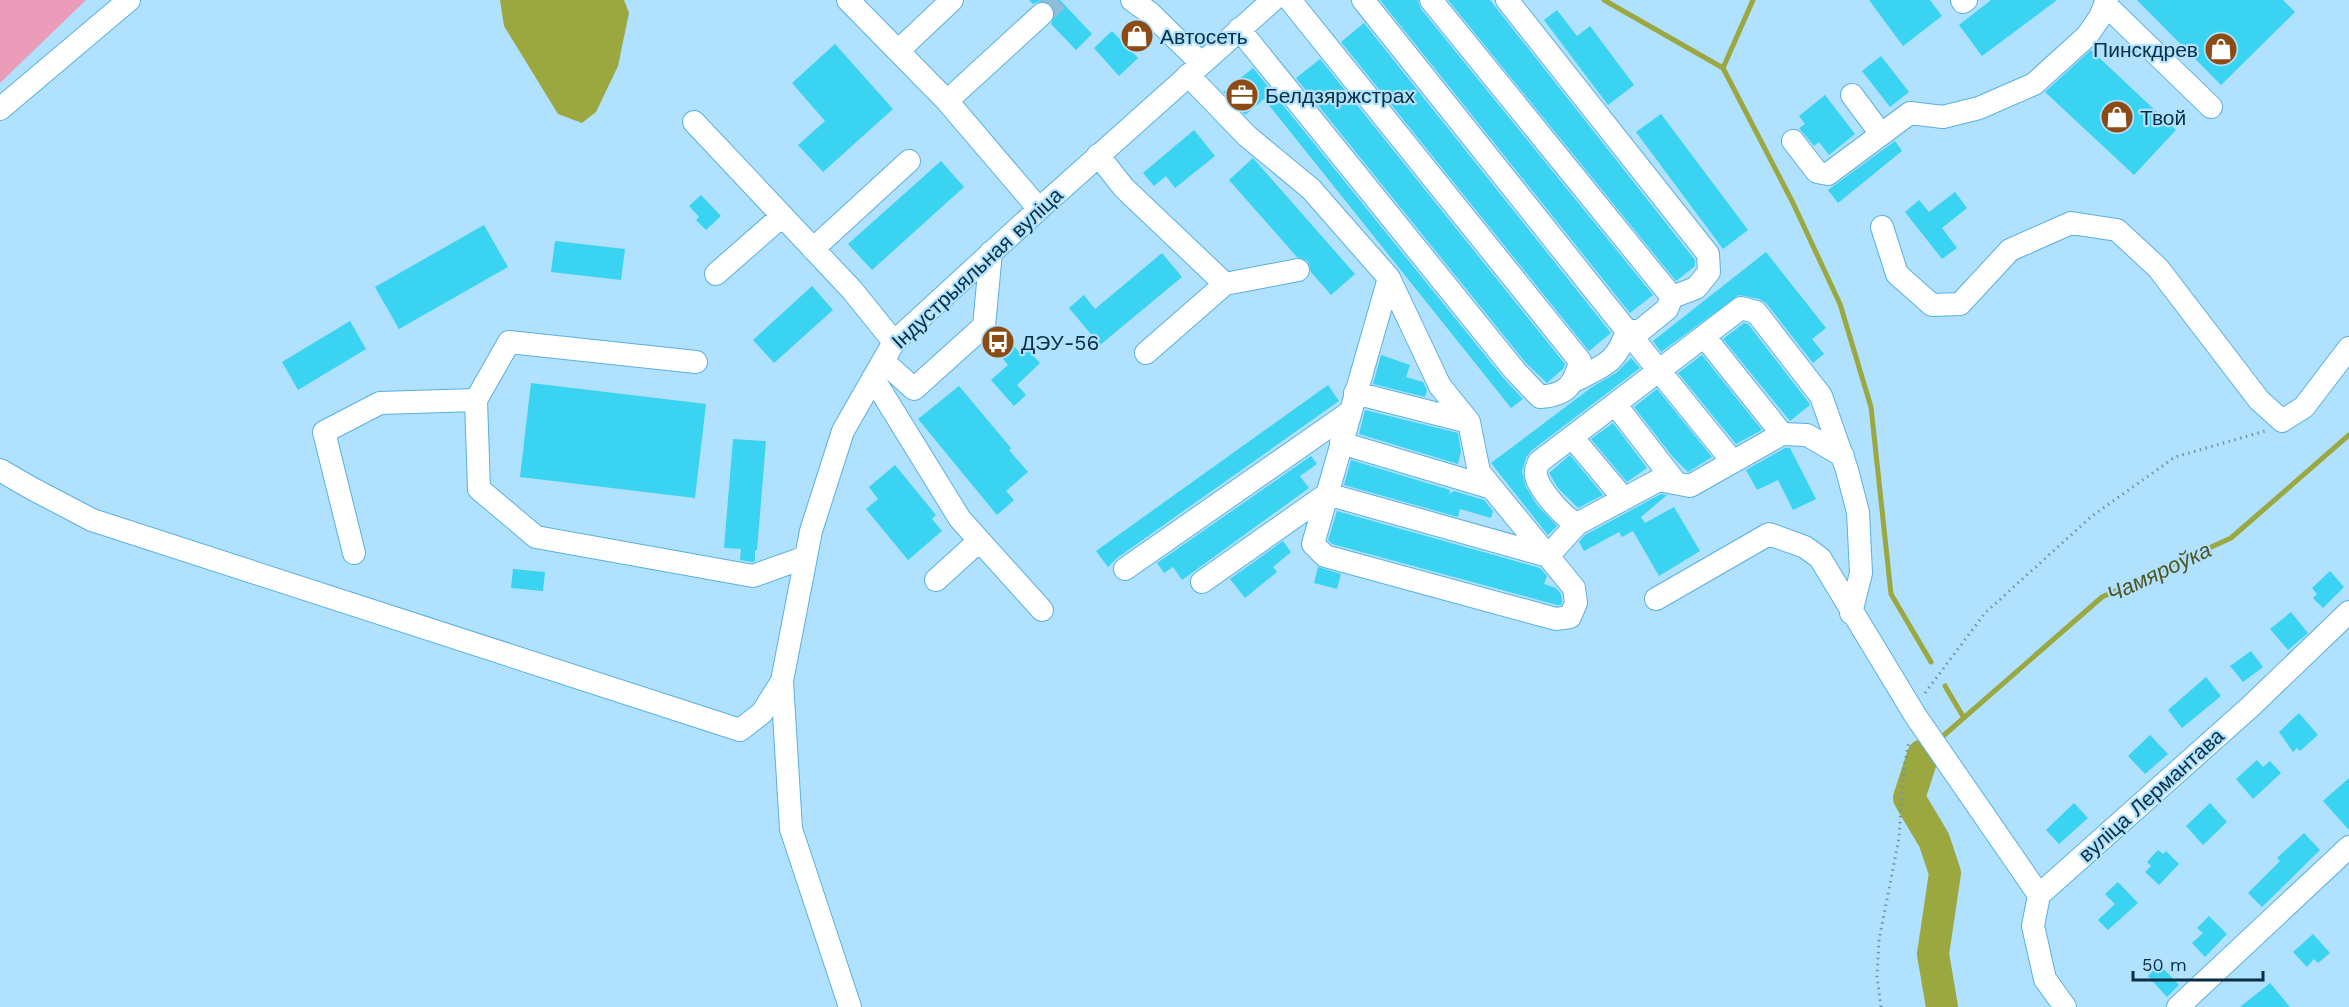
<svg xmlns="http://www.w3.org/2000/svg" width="2349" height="1007" viewBox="0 0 2349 1007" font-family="'Work Sans',sans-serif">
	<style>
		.green { fill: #ea9cb9 }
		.water { fill: #9ba73f }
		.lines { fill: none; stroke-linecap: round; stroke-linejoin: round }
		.stream { stroke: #9ba73f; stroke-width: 5 }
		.river { stroke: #9ba73f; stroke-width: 32 }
		.building { fill: #3ad3f2 }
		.minor-tunnel { stroke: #8ebdd9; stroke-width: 22; stroke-dasharray: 22 11; stroke-linecap: butt }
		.minor-casing { stroke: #5ab0e0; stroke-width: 24 }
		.path { stroke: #6996af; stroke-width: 3; stroke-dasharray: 1.5 4.5; stroke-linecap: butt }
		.minor { stroke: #fff; stroke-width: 22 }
		.labels { text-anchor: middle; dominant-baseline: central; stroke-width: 4.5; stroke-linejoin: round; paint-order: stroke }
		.poi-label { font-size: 21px; fill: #082f42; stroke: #b0e1ff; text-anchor: start }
		.street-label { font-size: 21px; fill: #082f42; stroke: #b0e1ff }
		.water-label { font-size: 22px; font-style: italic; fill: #4e551f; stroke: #b0e1ff }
	</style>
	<rect width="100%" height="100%" fill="#b0e1ff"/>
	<!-- green -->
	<path class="green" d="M 0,0 L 86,0 L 0,83 Z"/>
	<!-- water -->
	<path class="water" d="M 500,0 L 624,0 L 629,13 L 618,66 L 596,112 L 582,123 L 558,114 L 504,26 Z"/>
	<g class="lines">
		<!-- stream -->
		<path class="stream" d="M 1604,0 L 1723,68 L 1793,203 L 1840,304 L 1871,407 L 1891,594 L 1931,662
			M 1723,68 L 1753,0
			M 1945,686 L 1964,718
			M 1943,736 L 2102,597 L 2231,538 L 2349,435"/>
		<!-- river -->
		<path class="river" d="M 1923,755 L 1909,798 L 1934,840 L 1945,873 L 1933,954 L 1942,1007"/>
	</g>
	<!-- building -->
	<path class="building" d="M 1029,0 L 1060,0 L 1092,34 L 1076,50 L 1051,24 L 1055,12 L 1052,4 L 1040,1 L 1033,4 Z
		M 1380,0 L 1418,0 L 1421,9 L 1653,295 L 1630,313 Z
		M 1448,0 L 1490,0 L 1695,260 L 1695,266 L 1676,281 Z
		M 1869,0 L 1930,0 L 1942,16 L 1903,46 Z
		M 1991,0 L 2057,0 L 1982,56 L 1959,25 Z
		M 2137,0 L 2283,0 L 2295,12 L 2221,85 Z
		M 1557,10 L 1577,36 L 1590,26 L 1634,85 L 1608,105 L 1544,20 Z
		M 1364,23 L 1611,333 L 1589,351 L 1341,42 Z
		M 1112,31 L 1138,58 L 1119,76 L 1094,48 Z
		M 835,44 L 893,109 L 823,172 L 798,145 L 825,121 L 792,83 Z
		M 2091,50 L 2176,130 L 2134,175 L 2045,92 Z
		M 1881,56 L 1909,92 L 1890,107 L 1862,71 Z
		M 1320,59 L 1565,364 L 1563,369 L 1547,383 L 1526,363 L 1296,78 Z
		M 1253,68 L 1505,380 L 1523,399 L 1511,408 L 1264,99 L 1245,115 L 1223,92 Z
		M 1825,95 L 1855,134 L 1829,155 L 1819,142 L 1814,146 L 1799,128 L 1805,124 L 1799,116 Z
		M 1661,114 L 1748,230 L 1723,249 L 1636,132 Z
		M 1194,130 L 1215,156 L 1175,188 L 1166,176 L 1154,186 L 1143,173 Z
		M 1895,141 L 1902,151 L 1838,203 L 1828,190 Z
		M 1253,158 L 1355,274 L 1331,295 L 1311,272 L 1308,261 L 1297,257 L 1229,180 Z
		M 941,161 L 964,187 L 872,270 L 848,244 Z
		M 1955,192 L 1967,208 L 1942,228 L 1957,248 L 1942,259 L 1905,212 L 1919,200 L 1929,212 Z
		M 701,195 L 721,216 L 706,230 L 696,220 L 699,217 L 689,206 Z
		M 484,225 L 508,267 L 399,329 L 375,287 Z
		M 555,241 L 625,249 L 621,280 L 551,272 Z
		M 1766,252 L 1826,328 L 1812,339 L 1824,354 L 1813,363 L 1766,303 L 1759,299 L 1739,295 L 1661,352 L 1653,341 Z
		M 1162,253 L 1182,277 L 1100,345 L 1069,308 L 1084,295 L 1095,309 Z
		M 812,286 L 833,310 L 774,363 L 753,340 Z
		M 350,321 L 366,349 L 298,390 L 282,362 Z
		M 1744,323 L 1748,324 L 1809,403 L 1810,405 L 1790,421 L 1723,339 Z
		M 1011,343 L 1020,353 L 1026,348 L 1040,363 L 1017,385 L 1026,395 L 1014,406 L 991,380 L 1008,365 L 999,354 Z
		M 1381,355 L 1410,365 L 1406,377 L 1423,382 L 1427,390 L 1425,397 L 1373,384 Z
		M 1702,355 L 1762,430 L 1736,444 L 1678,373 Z
		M 1631,358 L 1640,368 L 1531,451 L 1526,458 L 1522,472 L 1526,487 L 1537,505 L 1557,526 L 1548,535 L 1491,463 L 1592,387 L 1616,373 Z
		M 531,383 L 706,404 L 695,498 L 520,477 Z
		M 1328,385 L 1339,401 L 1117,558 L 1108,567 L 1096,551 Z
		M 959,386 L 1011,448 L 1009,450 L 1028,472 L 1006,491 L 1014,500 L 997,515 L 918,419 Z
		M 1657,389 L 1712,457 L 1688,472 L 1673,457 L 1634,407 Z
		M 1365,410 L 1458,433 L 1461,451 L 1458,464 L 1359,434 Z
		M 1613,423 L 1647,468 L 1627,482 L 1591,439 Z
		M 733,439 L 766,441 L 757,550 L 755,550 L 755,561 L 752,562 L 740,560 L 741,549 L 724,548 Z
		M 1785,448 L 1790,448 L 1816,499 L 1793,510 L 1778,480 L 1757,490 L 1746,470 Z
		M 1570,455 L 1603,495 L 1578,508 L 1558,488 L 1549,473 Z
		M 1311,456 L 1317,464 L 1300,476 L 1309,488 L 1182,580 L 1173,567 L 1164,573 L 1157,563 Z
		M 1351,460 L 1450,490 L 1449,494 L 1454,491 L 1484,500 L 1493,511 L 1491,518 L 1460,509 L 1458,517 L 1344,485 Z
		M 895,465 L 936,515 L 932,519 L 942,531 L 908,560 L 866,509 L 878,499 L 869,487 Z
		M 1661,494 L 1667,495 L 1641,517 L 1645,523 L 1674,507 L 1700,551 L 1659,576 L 1633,531 L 1622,537 L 1619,532 L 1584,551 L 1579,542 L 1585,535 Z
		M 1337,511 L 1540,568 L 1547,576 L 1544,584 L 1556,588 L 1561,594 L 1562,601 L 1561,605 L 1557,605 L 1332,544 L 1328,540 Z
		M 1283,541 L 1291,552 L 1273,567 L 1277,572 L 1245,598 L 1230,579 Z
		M 1318,567 L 1341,574 L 1337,589 L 1314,583 Z
		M 513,569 L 545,572 L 543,591 L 511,588 Z
		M 2330,571 L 2344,587 L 2323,608 L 2313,598 L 2317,594 L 2312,588 Z
		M 2291,612 L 2308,633 L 2288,650 L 2270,629 Z
		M 2251,651 L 2263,667 L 2243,682 L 2230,666 Z
		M 2206,677 L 2221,696 L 2182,728 L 2168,710 Z
		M 2299,713 L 2318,735 L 2300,751 L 2297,748 L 2293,752 L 2279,732 Z
		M 2150,735 L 2168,754 L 2145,774 L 2128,756 Z
		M 2257,760 L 2263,767 L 2270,761 L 2281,773 L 2253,799 L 2236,779 Z
		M 2349,778 L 2349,830 L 2323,801 Z
		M 2074,803 L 2088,818 L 2059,844 L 2046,830 Z
		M 2210,803 L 2227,822 L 2203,845 L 2186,826 Z
		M 2304,833 L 2320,850 L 2262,907 L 2248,893 L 2280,861 L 2277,858 Z
		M 2158,850 L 2163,854 L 2166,851 L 2179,864 L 2159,885 L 2145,872 L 2151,866 L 2147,862 Z
		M 2118,882 L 2138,903 L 2108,930 L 2098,920 L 2115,904 L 2105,894 Z
		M 2209,916 L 2227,934 L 2205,957 L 2192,943 L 2203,933 L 2197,928 Z
		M 2313,934 L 2330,953 L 2318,963 L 2314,959 L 2307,967 L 2293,952 Z
		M 2159,964 L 2179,985 L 2167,997 L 2148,976 Z
		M 2270,983 L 2290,1007 L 2240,1007 Z"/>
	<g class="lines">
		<!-- minor-tunnel -->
		<path class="minor-tunnel" d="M 1042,14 L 1058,0"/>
		<!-- minor casing -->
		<g class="minor-casing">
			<path id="minor" d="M 848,0 L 947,101 L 1039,209
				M 1132,0 L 1150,13 L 1201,63
				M 1363,0 L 1627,331 L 1640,331 L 1667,309 L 1672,297 L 1431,0
				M 1507,0 L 1708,254 L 1709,272 L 1696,288 L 1672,297
				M 1962,0 L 1963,2 L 1966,0
				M 2105,4 L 2211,107
				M 1239,29 L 1516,372 L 1540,397 C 1566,395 1574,386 1580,361 L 1290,0
				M 898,51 L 952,0
				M 1188,75 L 1247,136 L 1311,189 L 1389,278 L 1440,386 L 1469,422 L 1479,472 L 1574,588 L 1576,603 L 1570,617 L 1556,619 L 1325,556 L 1313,544 L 1389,278
				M 1852,95 L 1881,134
				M 947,101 L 1042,14
				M 0,109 L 129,0
				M 694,122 L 852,290 L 894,342
				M 1793,141 L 1817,172 L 1828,174 L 1910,113 L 1943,117 L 1979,108 L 2034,84 L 2087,36 L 2100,17 L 2107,0
				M 1098,155 L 1124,188 L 1225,284 L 1298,270
				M 1882,227 L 1897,274 L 1932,305 L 1960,304 L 2010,250 L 2071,223 L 2117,230 L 2158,268 L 2259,400 L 2282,421 L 2304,407 L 2349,348
				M 813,249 L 909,161
				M 716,274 L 782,216
				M 1704,336 L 1782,434
				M 1146,353 L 1225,284
				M 883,361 L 914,389 L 984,326 L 991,252
				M 696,362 L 509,342 L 476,400 L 479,489 L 536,537 L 753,576 L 806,557
				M 873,378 L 960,519 L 1042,610
				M 1576,380 C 1605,365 1616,363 1627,331 L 1733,462
				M 1355,393 L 1469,422
				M 1615,404 L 1676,483
				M 1572,437 L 1624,499
				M 1341,443 L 1492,488
				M 1843,456 L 1807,435 L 1782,434 L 1690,486 L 1659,480 L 1577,524 C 1564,518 1540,491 1536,476 C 1535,471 1537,466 1539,462 L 1741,308 L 1756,312 L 1821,396 L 1847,470 L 1858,512 L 1861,573 L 1851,613
				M 0,470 L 31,488 L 92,520 L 740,730 L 762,713 L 782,681
				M 354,553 L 324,432 L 380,403 L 476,400
				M 1125,569 L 1350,412
				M 936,580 L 979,541
				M 1202,582 L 1327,494 L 1548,556 L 1577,524
				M 1656,599 L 1769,534 L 1805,547 L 1820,558 L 1915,715 L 2039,895
				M 850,1007 L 791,829 L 782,681 L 811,531 L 843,431 L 894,342 L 1039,209 L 1273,0
				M 2065,1007 L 2045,979 L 2033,926 L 2039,895 L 2250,707 L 2349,612
				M 2178,1007 L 2349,847"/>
		</g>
		<!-- path -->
		<path class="path" d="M 1925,693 L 1985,613 L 2092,516 L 2175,457 L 2265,431
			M 1881,1007 L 1877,977 L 1879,940 L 1899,838 L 1904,767 L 1909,742"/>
		<!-- minor -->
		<use href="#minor" class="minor"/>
	</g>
	<!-- icons -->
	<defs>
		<g id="shop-disc" transform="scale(1.725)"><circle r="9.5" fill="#8c4b15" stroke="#b0e1ff"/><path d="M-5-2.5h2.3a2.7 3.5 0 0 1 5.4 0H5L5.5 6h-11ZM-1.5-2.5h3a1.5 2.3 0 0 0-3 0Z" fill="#fff"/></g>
		<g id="office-disc" transform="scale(1.725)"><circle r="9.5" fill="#8c4b15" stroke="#b0e1ff"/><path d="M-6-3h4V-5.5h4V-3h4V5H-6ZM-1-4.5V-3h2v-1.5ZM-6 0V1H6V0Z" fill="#fff"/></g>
		<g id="bus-disc" transform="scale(1.725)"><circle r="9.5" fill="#8c4b15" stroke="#b0e1ff"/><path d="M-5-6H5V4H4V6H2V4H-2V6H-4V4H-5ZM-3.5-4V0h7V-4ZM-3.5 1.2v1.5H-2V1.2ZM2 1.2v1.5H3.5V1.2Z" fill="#fff"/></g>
	</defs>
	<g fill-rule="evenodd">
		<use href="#shop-disc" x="1137" y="36"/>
		<use href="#shop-disc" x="2221" y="49"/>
		<use href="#office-disc" x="1242" y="95"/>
		<use href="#shop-disc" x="2117" y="117"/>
		<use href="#bus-disc" x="998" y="342"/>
	</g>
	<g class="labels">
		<!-- poi labels -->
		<g class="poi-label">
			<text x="1160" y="36">Автосеть</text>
			<text x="2198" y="49" text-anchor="end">Пинскдрев</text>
			<text x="1265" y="95">Белдзяржстрах</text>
			<text x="2140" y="117">Твой</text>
			<text x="1021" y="342">ДЭУ-56</text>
		</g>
		<!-- street labels -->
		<g class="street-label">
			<text transform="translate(977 268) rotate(-43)">Індустрыяльная вуліца</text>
			<text transform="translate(2151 795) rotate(-42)">вуліца Лермантава</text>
		</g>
		<!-- water labels -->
		<g class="water-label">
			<text transform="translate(2159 572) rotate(-25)">Чамяроўка</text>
		</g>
	</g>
	<!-- scale -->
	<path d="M2133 971v9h130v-9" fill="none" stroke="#082f42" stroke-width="3"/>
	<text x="2142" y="971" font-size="18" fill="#082f42" stroke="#b0e1ff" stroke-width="4.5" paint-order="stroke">50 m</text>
</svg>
